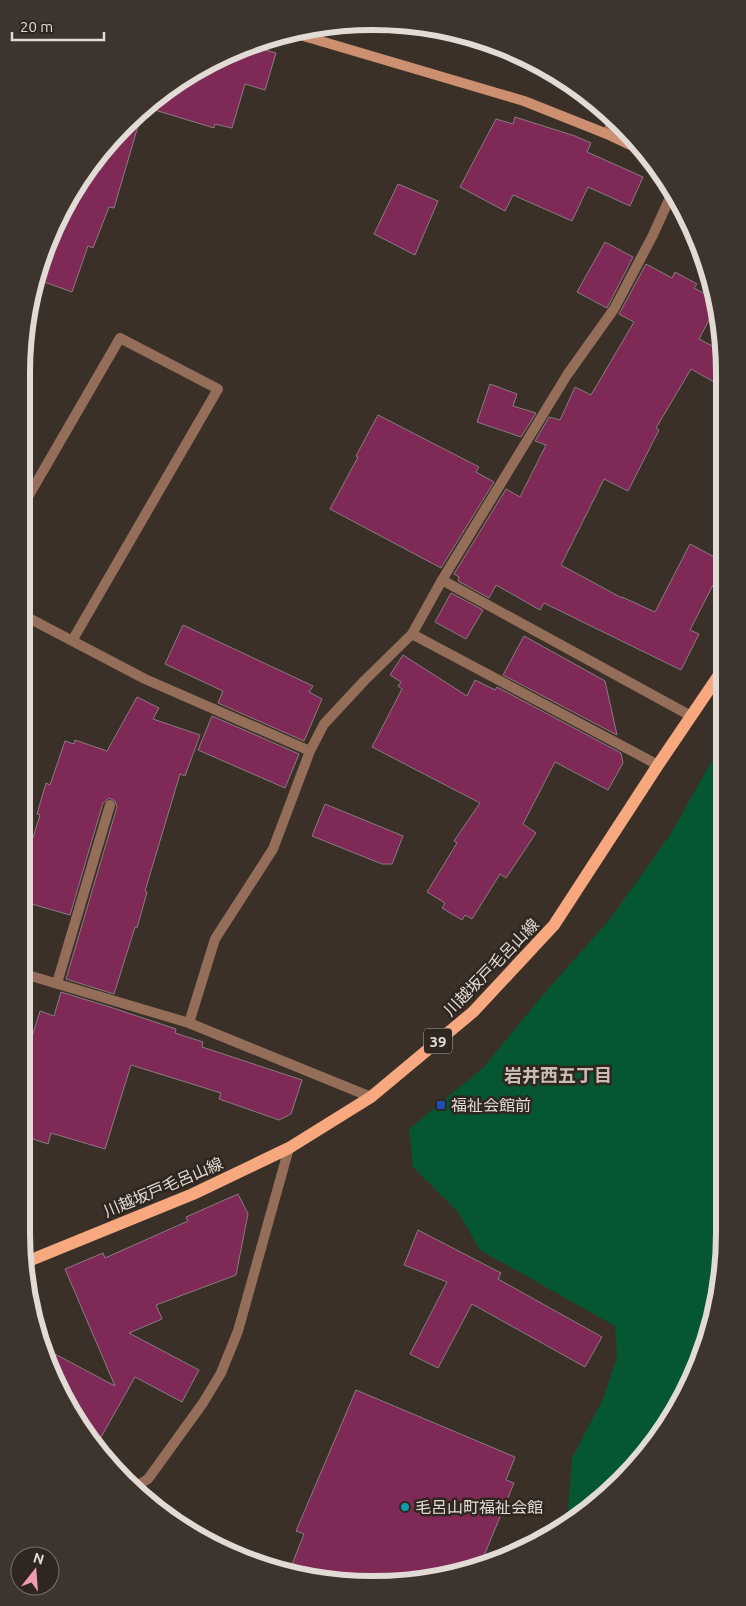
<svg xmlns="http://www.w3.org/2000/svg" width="746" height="1606" viewBox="0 0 746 1606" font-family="Ubuntu,'Noto Sans JP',sans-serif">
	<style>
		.green { fill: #045731 }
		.building { fill: #7f2956; stroke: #897b81 }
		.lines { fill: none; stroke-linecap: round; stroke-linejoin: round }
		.lane { stroke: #956e5a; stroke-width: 10 }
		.street { stroke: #956e5a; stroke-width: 10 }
		.secondary { stroke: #cc8f6f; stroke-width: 10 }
		.primary { stroke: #f7a87e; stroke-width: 12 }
		.transit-dot { fill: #1a4fb4; stroke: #2f261f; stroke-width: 2 }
		.culture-dot { fill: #0f9aa8; stroke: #2f261f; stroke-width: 2 }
		.labels { text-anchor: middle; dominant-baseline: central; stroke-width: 5; stroke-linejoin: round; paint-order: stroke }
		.shield { fill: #2f261f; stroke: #aca49e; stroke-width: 1 }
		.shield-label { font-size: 15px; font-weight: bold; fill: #e1dad5 }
		.street-label { font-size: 16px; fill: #e1dad5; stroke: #2f261f }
		.poi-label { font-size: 16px; fill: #e1dad5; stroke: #2f261f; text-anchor: start }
		.neighbourhood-label { font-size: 18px; font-weight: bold; fill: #cabdb4; stroke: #2f261f }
		.rim { fill: none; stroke: #e1dad5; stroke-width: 6 }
	</style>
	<rect width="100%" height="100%" fill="#3a3028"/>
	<!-- green -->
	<path class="green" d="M 723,741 L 725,1233 L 718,1301 L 698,1367 L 637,1465 L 567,1523 L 572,1458 L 603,1399 L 617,1357 L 615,1326 L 480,1250 L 458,1212 L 413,1167 L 409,1129 L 483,1068 L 542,996 L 610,919 L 670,835 Z"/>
	<!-- building -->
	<path class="building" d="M 249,45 L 276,53 L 265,90 L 245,84 L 232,128 L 215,124 L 214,128 L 145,107 L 177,81 L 238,48 Z
		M 143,109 L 114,208 L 109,207 L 93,248 L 88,246 L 72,292 L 36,279 L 48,239 L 66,205 L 71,207 L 80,178 L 124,124 Z
		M 515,117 L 575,136 L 591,143 L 587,152 L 643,177 L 630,206 L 588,187 L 572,221 L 513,195 L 505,211 L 460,187 L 496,119 L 513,124 Z
		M 398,184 L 438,201 L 415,255 L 374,234 Z
		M 605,242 L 633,257 L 607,308 L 577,292 Z
		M 646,264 L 672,278 L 675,272 L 697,284 L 694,288 L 714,299 L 716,307 L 699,339 L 722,351 L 722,368 L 714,382 L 691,369 L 656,428 L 659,430 L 628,491 L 604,479 L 561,565 L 622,598 L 622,597 L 655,612 L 690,544 L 722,561 L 723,590 L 713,585 L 690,630 L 699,634 L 681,670 L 544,603 L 540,610 L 496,585 L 489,598 L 458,581 L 459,577 L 454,574 L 506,489 L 520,497 L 546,445 L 535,441 L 549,417 L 560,420 L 575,387 L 591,395 L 634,322 L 619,314 Z
		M 490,384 L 517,394 L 513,406 L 536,413 L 521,437 L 477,422 Z
		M 378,415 L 479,467 L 476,472 L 494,482 L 441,568 L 330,509 L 358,457 L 356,456 Z
		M 451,593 L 483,610 L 466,639 L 435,622 Z
		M 183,625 L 313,686 L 309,692 L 322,699 L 304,741 L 218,703 L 223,691 L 165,664 Z
		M 524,636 L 605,681 L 617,735 L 503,675 Z
		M 403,655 L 467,696 L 475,680 L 495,690 L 497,687 L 621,753 L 623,763 L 608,790 L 555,762 L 523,824 L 536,833 L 506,878 L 500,874 L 472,919 L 465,915 L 462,920 L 442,908 L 445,903 L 427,892 L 457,843 L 454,841 L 480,803 L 372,747 L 402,689 L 398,686 L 401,682 L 390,675 Z
		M 137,697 L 159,708 L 153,719 L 200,735 L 185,776 L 180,774 L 145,891 L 147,892 L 137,928 L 135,927 L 114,994 L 66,979 L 117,807 L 115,801 L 109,798 L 103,803 L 70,915 L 21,901 L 21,859 L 26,860 L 40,815 L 37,814 L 46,783 L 50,785 L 65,741 L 74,744 L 75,740 L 107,751 Z
		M 212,716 L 299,754 L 285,788 L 198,750 Z
		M 325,804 L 403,836 L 392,864 L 382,864 L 312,836 Z
		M 61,992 L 110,1007 L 176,1029 L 175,1033 L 203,1042 L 202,1047 L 302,1080 L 291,1114 L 279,1120 L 219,1099 L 221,1093 L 131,1065 L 105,1149 L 51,1133 L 48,1144 L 21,1135 L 21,1073 L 40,1011 L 54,1016 Z
		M 238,1194 L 248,1214 L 236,1275 L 156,1305 L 162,1319 L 129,1333 L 199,1370 L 182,1402 L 135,1377 L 100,1439 L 83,1429 L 68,1409 L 40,1346 L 115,1386 L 65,1269 L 103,1253 L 105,1258 L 188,1221 L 186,1217 Z
		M 418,1230 L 501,1273 L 498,1279 L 602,1337 L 585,1367 L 472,1304 L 438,1368 L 410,1354 L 447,1282 L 404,1265 Z
		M 356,1390 L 515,1457 L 506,1480 L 514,1483 L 481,1563 L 441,1578 L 373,1585 L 305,1578 L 289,1572 L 304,1534 L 296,1531 Z"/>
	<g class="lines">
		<!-- lane -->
		<path class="lane" d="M 57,983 L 110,805"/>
		<!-- street -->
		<path class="street" d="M 307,37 L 312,27
			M 607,134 L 613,119
			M 21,509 L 120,338 L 218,389 L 72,641
			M 442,580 L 691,716
			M 21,614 L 145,679 L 310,751
			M 21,634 L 29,619
			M 412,634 L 658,765
			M 21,973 L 189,1023 L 371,1097
			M 189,1023 L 215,939 L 273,849 L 310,751 L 324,724 L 364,681 L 412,634 L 442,580 L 567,375 L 614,309 L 653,235 L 672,193
			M 135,1487 L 148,1479 L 203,1403 L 221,1373 L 238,1331 L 289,1148"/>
		<!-- secondary -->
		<path class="secondary" d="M 290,32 L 524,101 L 607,134 L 645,152"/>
		<!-- primary -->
		<path class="primary" d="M 26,1262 L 193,1194 L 289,1148 L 371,1097 L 473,1012 L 554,925 L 658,765 L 723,669"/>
	</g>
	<!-- markers -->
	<rect class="transit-dot" x="436" y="1100" width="10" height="10" rx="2.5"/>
	<circle class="culture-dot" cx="405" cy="1507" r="5"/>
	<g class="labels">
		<!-- shield labels -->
		<rect class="shield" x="424" y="1028.5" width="28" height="25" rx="4"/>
		<g class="shield-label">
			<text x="438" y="1041">39</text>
		</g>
		<!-- street labels -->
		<g class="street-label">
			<text transform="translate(491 967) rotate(-46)">川越坂戸毛呂山線</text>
			<text transform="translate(163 1187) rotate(-23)">川越坂戸毛呂山線</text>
		</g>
		<!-- poi labels -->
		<g class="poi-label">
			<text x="451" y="1105">福祉会館前</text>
			<text x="415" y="1507">毛呂山町福祉会館</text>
		</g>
		<!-- neighbourhood labels -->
		<g class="neighbourhood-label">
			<text x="558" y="1075">岩井西五丁目</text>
		</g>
	</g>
	<!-- crop -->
	<path d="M0 0H746V1606H0ZM373 30H373A343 343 0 0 1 716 373V1233A343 343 0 0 1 373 1576H373A343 343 0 0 1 30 1233V373A343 343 0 0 1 373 30Z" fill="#3d342e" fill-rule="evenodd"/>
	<path class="rim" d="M373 30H373A343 343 0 0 1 716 373V1233A343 343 0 0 1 373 1576H373A343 343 0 0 1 30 1233V373A343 343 0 0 1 373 30Z"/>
	<!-- north arrow -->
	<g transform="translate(35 1571) rotate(17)"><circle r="24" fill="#2f261f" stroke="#766e68"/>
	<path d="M0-4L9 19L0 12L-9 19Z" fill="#f29aaf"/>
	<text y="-8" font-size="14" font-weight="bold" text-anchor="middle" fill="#e1dad5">N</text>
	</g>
	<!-- scale -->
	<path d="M12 32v8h92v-8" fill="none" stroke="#e1dad5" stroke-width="2.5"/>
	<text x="20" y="32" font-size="15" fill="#e1dad5" stroke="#2f261f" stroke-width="4" paint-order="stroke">20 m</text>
</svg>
